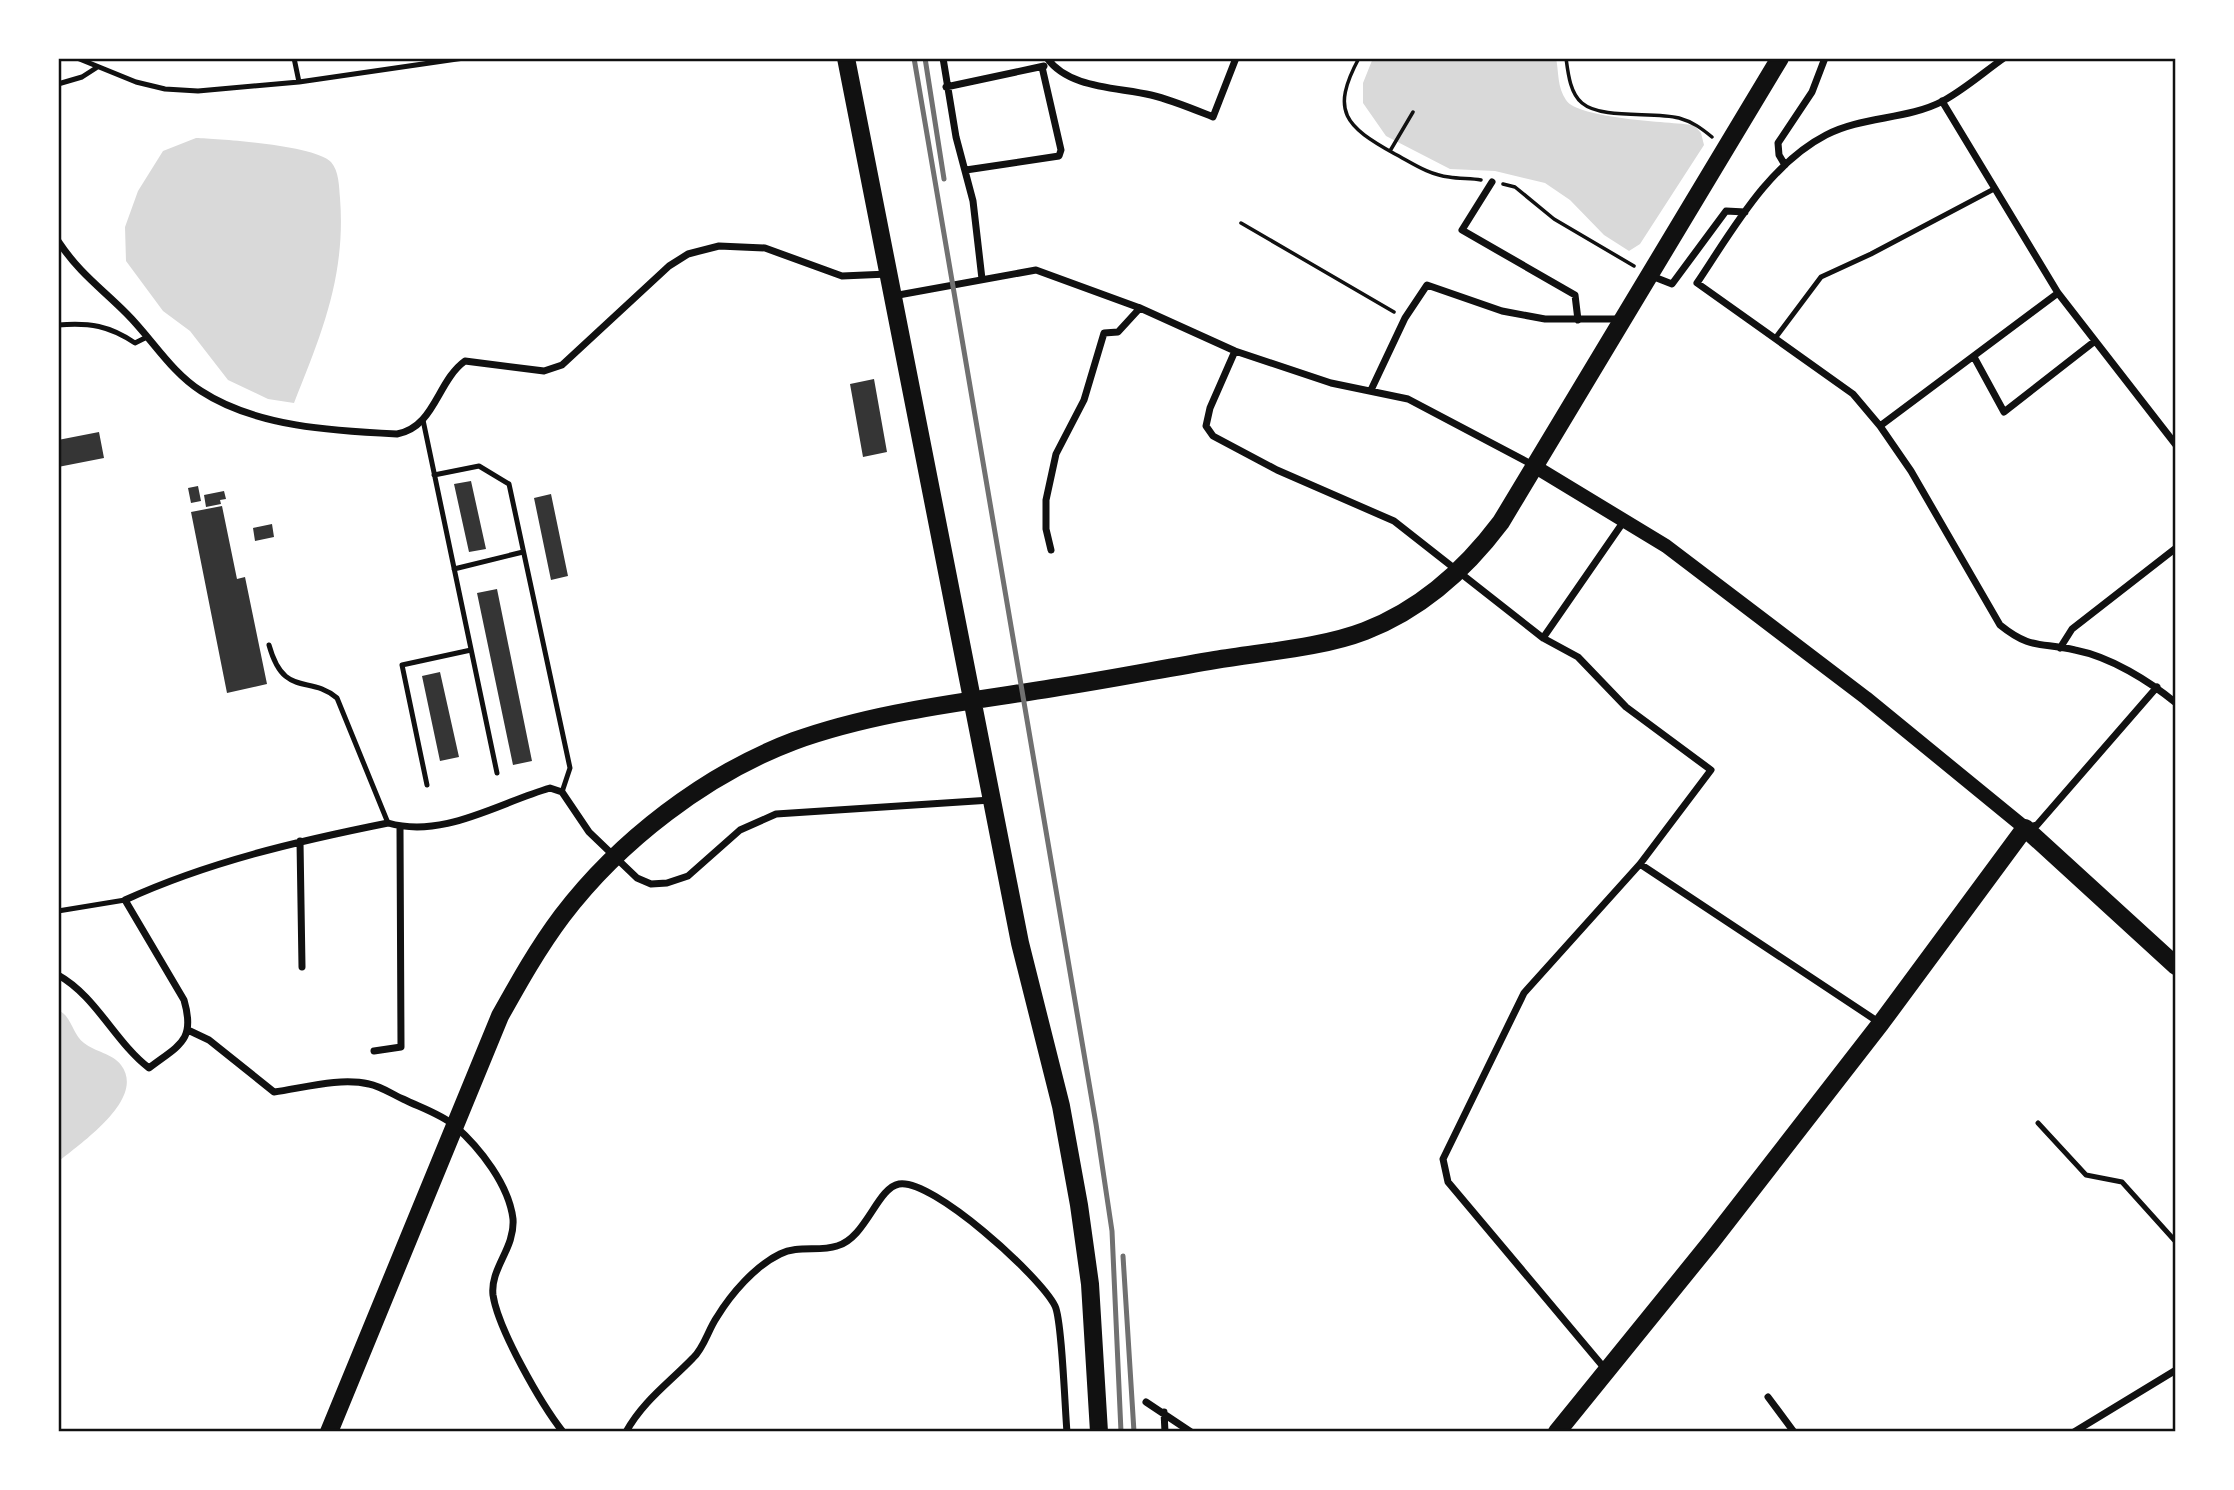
<svg xmlns="http://www.w3.org/2000/svg" width="2234" height="1490" viewBox="0 0 2234 1490" font-family="'Public Sans',sans-serif">
	<style>
		.water { fill: #d9d9d9 }
		.building { fill: #353535 }
		.lines { fill: none; stroke-linecap: round; stroke-linejoin: round }
		.path { stroke: #111; stroke-width: 3.5 }
		.service { stroke: #111; stroke-width: 5 }
		.minor { stroke: #111; stroke-width: 7 }
		.secondary { stroke: #111; stroke-width: 14 }
		.primary { stroke: #111; stroke-width: 18 }
		.rail { stroke: #707070; stroke-width: 5 }
		.neatline { fill: none; stroke: #111; stroke-width: 2.5 }
	</style>
	<rect width="100%" height="100%" fill="#fff"/>
	<!-- water -->
	<path class="water" d="M 1373,58 L 1556,58 C 1559,73 1557,87 1566,100 C 1578,119 1669,122 1694,125 L 1701,133 L 1704,145 L 1640,244 L 1629,251 L 1604,235 L 1570,200 L 1545,183 L 1495,171 L 1450,169 L 1386,136 L 1363,103 L 1363,83 Z
		M 196,138 C 221,139 315,145 331,162 C 339,171 339,186 340,198 C 346,275 322,333 294,403 L 268,399 L 228,380 L 190,331 L 163,311 L 126,261 L 125,227 L 138,191 L 163,151 Z
		M 58,1010 C 72,1016 72,1034 84,1043 C 95,1052 112,1053 121,1065 C 147,1099 79,1144 58,1162 Z"/>
	<!-- building -->
	<path class="building" d="M 874,379 L 887,452 L 863,457 L 850,384 Z
		M 99,432 L 104,458 L 58,467 L 58,440 Z
		M 471,481 L 486,549 L 469,552 L 454,484 Z
		M 198,486 L 201,501 L 191,503 L 188,488 Z
		M 224,491 L 226,499 L 220,500 L 221,504 L 206,507 L 204,495 Z
		M 551,494 L 568,576 L 551,580 L 534,498 Z
		M 222,506 L 237,579 L 245,577 L 267,684 L 227,693 L 191,512 Z
		M 272,524 L 274,537 L 255,541 L 253,528 Z
		M 497,589 L 532,761 L 513,765 L 477,593 Z
		M 440,672 L 459,757 L 440,761 L 422,676 Z"/>
	<g class="lines">
		<!-- path -->
		<path class="path" d="M 1359,58 C 1330,112 1345,126 1395,154 C 1412,163 1429,175 1449,177 C 1460,179 1471,178 1481,180
			M 1566,58 C 1568,73 1570,93 1582,103 C 1602,120 1654,111 1679,118 C 1693,122 1701,128 1712,137
			M 1390,151 L 1413,112
			M 1503,184 L 1515,187 L 1554,219 L 1634,266
			M 1241,223 L 1394,312"/>
		<!-- service -->
		<path class="service" d="M 77,58 L 136,82 L 165,89 L 198,91 L 299,82 L 464,58
			M 294,58 L 299,82
			M 58,84 L 82,77 L 96,68
			M 58,325 C 89,322 110,326 135,343 L 147,337
			M 1776,337 L 1821,277 L 1871,254 L 1994,189
			M 423,420 L 497,773
			M 434,475 L 479,466 L 509,484 L 570,768 L 562,792
			M 454,569 L 523,552
			M 269,645 C 284,699 309,674 337,698 L 388,823
			M 427,785 L 402,665 L 471,650
			M 58,911 L 125,900
			M 2038,1123 L 2086,1175 L 2122,1182 L 2176,1242"/>
		<!-- minor -->
		<path class="minor" d="M 943,58 L 956,137 L 973,201 L 982,279
			M 1047,58 C 1069,89 1118,87 1151,95 C 1172,100 1193,109 1213,117 L 1236,58
			M 2004,58 C 1984,72 1965,89 1943,101 C 1907,120 1862,116 1826,135 C 1768,165 1732,231 1697,283 L 1853,394 L 1880,426 L 1911,471 L 2000,625 C 2031,650 2040,642 2075,650 C 2111,657 2149,681 2176,703
			M 946,87 L 1044,66
			M 1942,101 L 2058,293 L 2176,445
			M 1785,165 L 1779,155 L 1778,143 L 1812,92 L 1825,58
			M 966,170 L 1059,156 L 1061,150 L 1042,67
			M 1492,182 L 1462,230 L 1575,295 L 1578,320
			M 58,241 C 80,274 100,287 127,314 C 152,339 171,372 201,391 C 256,427 334,431 397,434 C 435,427 437,381 465,361 L 544,371 L 562,365 L 669,266 L 688,254 L 719,246 L 765,248 L 842,276 L 888,274
			M 1649,275 L 1672,284 L 1726,211 L 1745,212
			M 893,296 L 1036,270 L 1140,308 L 1235,351 L 1331,383 L 1408,399 L 1533,465
			M 1235,351 L 1210,408 L 1206,426 L 1213,436 L 1277,470 L 1394,521 L 1543,638 L 1578,657 L 1626,707 L 1711,770 L 1640,864 L 1524,993 L 1443,1159 L 1448,1182 L 1606,1370
			M 1974,357 L 2004,412 L 2095,341
			M 1371,390 L 1405,318 L 1427,285 L 1502,311 L 1545,319 L 1619,319
			M 1880,426 L 2058,293
			M 1051,550 L 1046,529 L 1046,500 L 1056,454 L 1084,400 L 1104,333 L 1118,332 L 1140,308
			M 1543,638 L 1624,521
			M 2060,648 L 2072,629 L 2176,548
			M 2029,827 L 2037,825 L 2157,687
			M 300,841 L 302,967
			M 1640,864 L 1880,1023
			M 58,975 C 96,996 115,1042 149,1068 C 179,1045 196,1041 184,1000 L 125,900 C 208,862 298,841 388,823 C 443,839 498,803 550,788 L 562,792 L 589,832 L 637,878 L 651,884 L 667,883 L 688,876 L 740,830 L 776,814 L 991,800
			M 190,1031 L 209,1040 L 274,1092 C 303,1088 340,1077 369,1084 C 380,1086 392,1094 403,1099 C 419,1107 441,1114 455,1126 C 480,1148 509,1185 513,1219 C 515,1249 490,1268 493,1295 C 498,1329 541,1404 563,1432
			M 374,1051 L 401,1047 L 400,827
			M 1768,1397 L 1794,1432
			M 1146,1402 L 1191,1432
			M 1164,1412 L 1165,1432
			M 626,1432 C 643,1401 669,1383 693,1358 C 704,1348 708,1330 717,1317 C 731,1294 755,1266 780,1254 C 798,1245 819,1252 837,1246 C 866,1238 877,1188 899,1184 C 932,1178 1040,1276 1055,1306 C 1062,1320 1065,1411 1067,1432
			M 2074,1432 L 2176,1370"/>
		<!-- secondary -->
		<path class="secondary" d="M 1534,466 L 1666,546 L 1866,698 L 2025,828"/>
		<!-- primary -->
		<path class="primary" d="M 846,58 L 1020,943 L 1061,1106 L 1079,1205 L 1090,1284 L 1099,1432
			M 329,1432 L 500,1016 C 519,982 538,948 562,916 C 619,841 706,774 794,741 C 877,711 967,702 1053,688 C 1107,680 1161,669 1215,660 C 1262,652 1321,648 1365,631 C 1422,609 1465,570 1501,522 L 1780,58
			M 1557,1432 L 1711,1242 L 1881,1023 L 2025,828 L 2176,966"/>
		<!-- rail -->
		<path class="rail" d="M 914,58 L 1096,1124 L 1112,1231 L 1121,1432
			M 925,58 L 944,179
			M 1123,1256 L 1134,1432"/>
	</g>
	<!-- border -->
	<rect width="2234" height="1490" fill="none" stroke="#ffffff" stroke-width="119"/>
	<rect x="60" y="60" width="2114" height="1370" class="neatline"/>
</svg>
